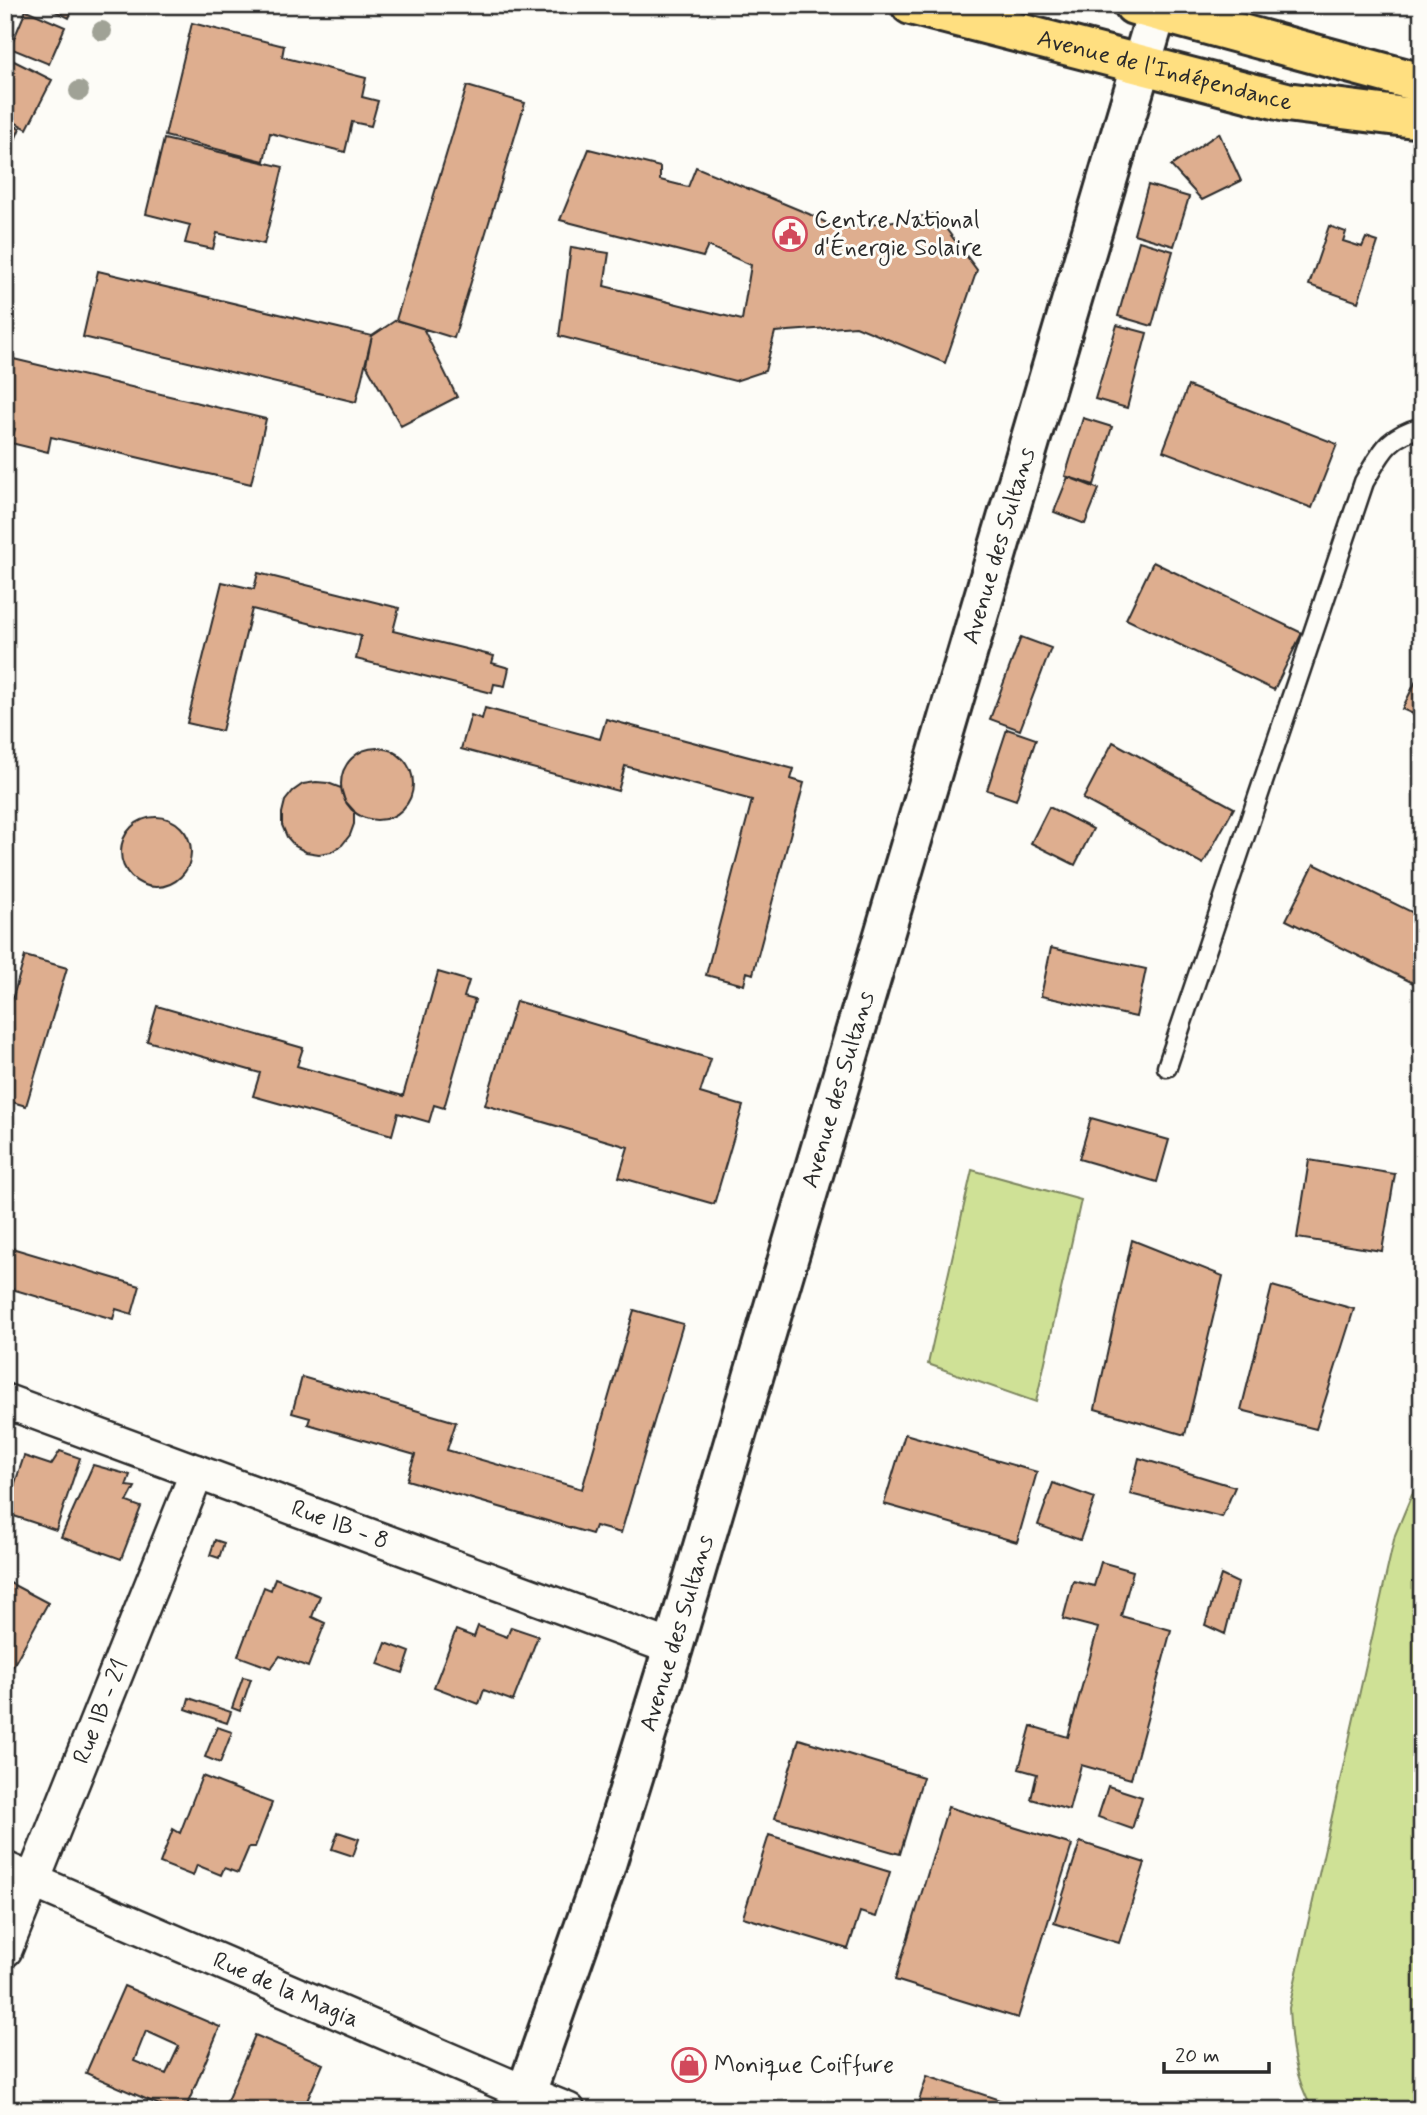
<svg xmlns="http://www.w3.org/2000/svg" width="1427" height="2115" viewBox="0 0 1427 2115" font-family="Mynerve,sans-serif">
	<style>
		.green { fill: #cfe196; stroke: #7d8660; stroke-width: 2 }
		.building { fill: #deae8f; stroke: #2b2b2b; stroke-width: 2; fill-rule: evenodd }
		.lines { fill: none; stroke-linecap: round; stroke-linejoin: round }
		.service-casing { stroke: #2b2b2b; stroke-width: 23 }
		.minor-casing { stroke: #2b2b2b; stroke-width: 38 }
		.tertiary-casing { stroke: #2b2b2b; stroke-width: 44 }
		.trunk-casing { stroke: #2b2b2b; stroke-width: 44 }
		.service { stroke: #fdfcf7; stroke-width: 18 }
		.minor { stroke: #fdfcf7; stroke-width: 33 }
		.tertiary { stroke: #fdfcf7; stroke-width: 38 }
		.trunk { stroke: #ffdf80; stroke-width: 38 }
		.tree { fill: #a0a296 }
		.labels { text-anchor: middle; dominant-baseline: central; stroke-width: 6; stroke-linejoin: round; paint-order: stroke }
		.street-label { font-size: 24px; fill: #2b2b2b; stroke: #fdfcf7 }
		.poi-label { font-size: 24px; fill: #2b2b2b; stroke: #fdfcf7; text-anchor: start }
	</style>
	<rect width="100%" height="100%" fill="#fdfcf7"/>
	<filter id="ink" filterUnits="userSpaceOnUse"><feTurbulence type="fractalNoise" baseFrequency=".0143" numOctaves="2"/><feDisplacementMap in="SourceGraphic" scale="14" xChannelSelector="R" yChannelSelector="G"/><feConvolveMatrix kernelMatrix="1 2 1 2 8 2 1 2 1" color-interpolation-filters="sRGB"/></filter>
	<g filter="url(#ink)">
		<!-- green -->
		<path class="green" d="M 972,1170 L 1081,1200 L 1036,1402 L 928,1364 Z
			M 1422,1481 L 1422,2110 L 1313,2110 C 1294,2077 1291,2045 1289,2008 L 1395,1535 L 1412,1494 Z"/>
		<!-- building -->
		<path class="building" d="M 43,5 L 75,5 L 69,18 Z
			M 26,10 L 65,27 L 49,64 L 10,48 Z
			M 192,23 L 284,46 L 282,57 L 366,78 L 362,97 L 378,101 L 371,126 L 352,122 L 345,152 L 270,133 L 264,161 L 165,136 Z
			M 8,58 L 52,80 L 27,129 L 5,117 L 5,62 Z
			M 467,86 L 525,103 L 454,338 L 396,320 Z
			M 5,122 L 20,128 L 5,164 Z
			M 1219,133 L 1241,181 L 1202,200 L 1171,166 Z
			M 164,139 L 283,167 L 264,244 L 217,233 L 213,249 L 185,243 L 190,225 L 146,214 Z
			M 589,149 L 660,167 L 660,180 L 688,187 L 696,167 L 809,214 L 840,230 L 935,214 L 977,270 L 945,363 L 856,326 L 775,332 L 765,371 L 735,381 L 559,336 L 571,247 L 609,253 L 604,286 L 742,320 L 751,265 L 708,246 L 703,257 L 560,220 Z
			M 1148,185 L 1189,197 L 1174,246 L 1134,234 Z
			M 1329,226 L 1346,232 L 1343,241 L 1362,247 L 1366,238 L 1378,242 L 1358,302 L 1309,285 Z
			M 1139,241 L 1173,251 L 1152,326 L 1118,316 Z
			M 98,271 L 372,336 L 356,402 L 83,337 Z
			M 396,320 L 423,328 L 457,397 L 401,426 L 366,364 L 372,336 Z
			M 1117,325 L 1147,333 L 1127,408 L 1095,399 Z
			M 5,357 L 266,419 L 251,484 L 51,437 L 48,452 L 11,443 L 15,429 L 5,426 Z
			M 1188,386 L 1337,444 L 1312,508 L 1163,451 Z
			M 1083,418 L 1112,427 L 1094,485 L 1065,476 Z
			M 1068,477 L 1099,489 L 1085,524 L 1054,512 Z
			M 1153,562 L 1302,633 L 1274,690 L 1126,619 Z
			M 258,573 L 399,608 L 393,631 L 494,656 L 492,663 L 509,668 L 505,686 L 494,684 L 492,693 L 356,659 L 361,636 L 252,609 L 222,731 L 187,723 L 222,582 L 254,589 Z
			M 1021,637 L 1051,648 L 1020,730 L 990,719 Z
			M 1422,669 L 1422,718 L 1402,709 Z
			M 485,708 L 600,739 L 606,719 L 794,769 L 791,779 L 804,783 L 753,974 L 747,972 L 744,985 L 706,975 L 752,800 L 625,766 L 618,791 L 461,749 L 471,715 L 482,719 Z
			M 1007,729 L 1036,739 L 1016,800 L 987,790 Z
			M 1113,742 L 1234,808 L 1203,864 L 1083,799 Z
			M341 784a36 36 0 1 1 72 0a36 36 0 1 1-72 0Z
			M 316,782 L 328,783 L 341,788 L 345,801 L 354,811 L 354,824 L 350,835 L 342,845 L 331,852 L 319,854 L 306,852 L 295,846 L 287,837 L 282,825 L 282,813 L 285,801 L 293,791 L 303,784 Z
			M 1049,807 L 1093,829 L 1075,865 L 1031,843 Z
			M121 852a35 35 0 1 1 70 0a35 35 0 1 1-70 0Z
			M 1314,864 L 1422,917 L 1422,976 L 1417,985 L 1286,920 Z
			M 1051,948 L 1146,969 L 1136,1017 L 1041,996 Z
			M 25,956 L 67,968 L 26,1106 L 5,1100 L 5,1024 Z
			M 438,972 L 469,981 L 464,997 L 475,1000 L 444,1108 L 434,1105 L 429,1122 L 398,1113 L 392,1135 L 253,1096 L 260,1073 L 147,1041 L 157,1006 L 303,1048 L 297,1066 L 403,1096 Z
			M 516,1001 L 711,1059 L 700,1093 L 743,1106 L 714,1204 L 619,1177 L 628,1147 L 485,1105 Z
			M 1091,1118 L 1169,1140 L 1157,1182 L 1079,1159 Z
			M 1309,1160 L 1395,1174 L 1382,1251 L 1297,1238 Z
			M 1132,1240 L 1223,1276 L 1185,1435 L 1095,1409 Z
			M 5,1246 L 140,1286 L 132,1314 L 116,1309 L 113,1319 L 5,1287 Z
			M 1272,1286 L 1354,1309 L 1316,1429 L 1241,1410 Z
			M 634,1310 L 683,1324 L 621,1533 L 595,1526 L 592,1534 L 407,1480 L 415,1455 L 308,1424 L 310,1418 L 292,1413 L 302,1377 L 456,1422 L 447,1450 L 582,1489 Z
			M 905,1434 L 1037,1472 L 1017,1542 L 884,1504 Z
			M 60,1451 L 80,1458 L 56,1530 L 5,1513 L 24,1456 L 51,1465 Z
			M 1139,1458 L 1235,1487 L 1222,1517 L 1130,1494 Z
			M 93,1465 L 130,1475 L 126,1486 L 135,1487 L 127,1502 L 141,1507 L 121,1559 L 61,1537 Z
			M 1053,1483 L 1095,1498 L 1080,1540 L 1038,1525 Z
			M 215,1540 L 224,1543 L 219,1558 L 210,1555 Z
			M 1101,1562 L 1133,1571 L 1121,1616 L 1171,1630 L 1131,1779 L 1081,1765 L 1069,1810 L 1031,1799 L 1037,1774 L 1019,1769 L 1031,1726 L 1068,1737 L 1098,1628 L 1063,1619 L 1073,1581 L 1094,1586 Z
			M 1221,1575 L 1238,1583 L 1225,1634 L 1205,1625 Z
			M 275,1578 L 320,1596 L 312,1617 L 325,1623 L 308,1667 L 280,1656 L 271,1668 L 238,1656 L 264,1587 L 271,1590 Z
			M 10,1583 L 48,1603 L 8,1675 L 5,1674 L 5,1594 Z
			M 478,1626 L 507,1637 L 511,1627 L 538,1636 L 513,1701 L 484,1690 L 479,1704 L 434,1687 L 456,1630 L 474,1637 Z
			M 386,1643 L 410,1652 L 403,1673 L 378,1664 Z
			M 243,1677 L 251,1679 L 240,1711 L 232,1708 Z
			M 189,1698 L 231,1712 L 227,1723 L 186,1709 Z
			M 217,1727 L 232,1732 L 220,1763 L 205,1757 Z
			M 799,1739 L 923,1777 L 900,1854 L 775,1818 Z
			M 202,1776 L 272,1803 L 255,1847 L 249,1847 L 238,1873 L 224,1868 L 221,1875 L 197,1865 L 193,1876 L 160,1863 L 173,1829 L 180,1833 Z
			M 1108,1786 L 1142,1797 L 1132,1829 L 1098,1817 Z
			M 948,1807 L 1072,1845 L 1018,2018 L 895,1980 Z
			M 338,1832 L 359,1839 L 353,1856 L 332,1849 Z
			M 769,1835 L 890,1872 L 876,1917 L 860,1912 L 848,1949 L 743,1917 Z
			M 1080,1842 L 1145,1863 L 1119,1943 L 1054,1923 Z
			M 124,1986 L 220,2027 L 185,2110 L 171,2110 L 86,2073 ZM 146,2031 L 179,2046 L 166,2074 L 134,2061 Z
			M 255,2035 L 323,2064 L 303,2110 L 223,2110 Z
			M 927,2076 L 1024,2108 L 1023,2110 L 916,2110 Z"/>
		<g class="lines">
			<!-- service casing -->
			<g class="service-casing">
				<path id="service" d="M 1167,1067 L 1364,482 C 1382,452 1386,437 1422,427"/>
			</g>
			<!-- minor casing -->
			<g class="minor-casing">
				<g id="minor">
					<path id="s1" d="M 5,1401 L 673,1648"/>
					<path id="s2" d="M 5,1869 L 526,2093 L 568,2110"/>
					<path id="s3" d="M 5,1950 L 197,1472"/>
				</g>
			</g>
			<!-- tertiary casing -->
			<g class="tertiary-casing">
				<g id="tertiary">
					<path id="s4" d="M 520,2110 L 604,1871 L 673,1648 L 1159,5"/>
				</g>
			</g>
			<!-- trunk casing -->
			<g class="trunk-casing">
				<g id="trunk">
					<path id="s5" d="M 911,5 L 1286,102 L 1422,119"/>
					<path d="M 1134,5 L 1422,83"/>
				</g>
			</g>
			<!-- service -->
			<use href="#service" class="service"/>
			<!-- minor -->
			<use href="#minor" class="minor"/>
			<!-- tertiary -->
			<use href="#tertiary" class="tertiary"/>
			<!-- trunk -->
			<use href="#trunk" class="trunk"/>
		</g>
		<!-- trees -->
		<g class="tree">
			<circle cx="102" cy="31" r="10"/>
			<circle cx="79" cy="91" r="10"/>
		</g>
	</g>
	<!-- icons -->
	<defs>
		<g id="civic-ring" transform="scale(1.75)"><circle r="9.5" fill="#fdfcf7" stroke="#d1495b" stroke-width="1.5"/><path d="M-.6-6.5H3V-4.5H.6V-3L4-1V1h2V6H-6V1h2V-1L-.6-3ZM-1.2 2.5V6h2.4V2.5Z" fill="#d1495b"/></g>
		<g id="shop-ring" transform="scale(1.75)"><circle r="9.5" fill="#fdfcf7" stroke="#d1495b" stroke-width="1.5"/><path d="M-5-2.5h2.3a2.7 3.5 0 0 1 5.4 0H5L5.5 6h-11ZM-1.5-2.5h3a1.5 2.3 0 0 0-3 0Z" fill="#d1495b"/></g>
	</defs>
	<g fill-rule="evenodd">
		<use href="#civic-ring" x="790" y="234"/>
		<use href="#shop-ring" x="689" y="2065"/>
	</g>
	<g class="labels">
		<!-- street labels -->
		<g class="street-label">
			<text stroke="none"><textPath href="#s5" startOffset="262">Avenue de l'Indépendance</textPath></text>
			<text stroke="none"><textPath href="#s4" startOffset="1636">Avenue des Sultans</textPath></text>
			<text stroke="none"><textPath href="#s4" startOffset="1069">Avenue des Sultans</textPath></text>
			<text stroke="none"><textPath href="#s1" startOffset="357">Rue IB - 8</textPath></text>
			<text stroke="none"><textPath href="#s4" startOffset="502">Avenue des Sultans</textPath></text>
			<text stroke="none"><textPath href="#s3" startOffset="257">Rue IB - 21</textPath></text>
			<text stroke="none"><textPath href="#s2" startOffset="306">Rue de la Magia</textPath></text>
		</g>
		<!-- poi labels -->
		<g class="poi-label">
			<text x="814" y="220">Centre National<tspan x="814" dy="28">d'Énergie Solaire</tspan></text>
			<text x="714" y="2065">Monique Coiffure</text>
		</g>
	</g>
	<!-- margin -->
	<rect width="1427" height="2115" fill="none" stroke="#fdfcf7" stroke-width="28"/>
	<rect x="14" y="14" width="1399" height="2087" fill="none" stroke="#2b2b2b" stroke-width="2.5" filter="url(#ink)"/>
	<!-- scale -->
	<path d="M1164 2062v10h105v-10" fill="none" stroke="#2b2b2b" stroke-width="3.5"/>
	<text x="1175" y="2062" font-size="21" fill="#2b2b2b" stroke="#fdfcf7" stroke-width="5" paint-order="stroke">20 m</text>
</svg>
